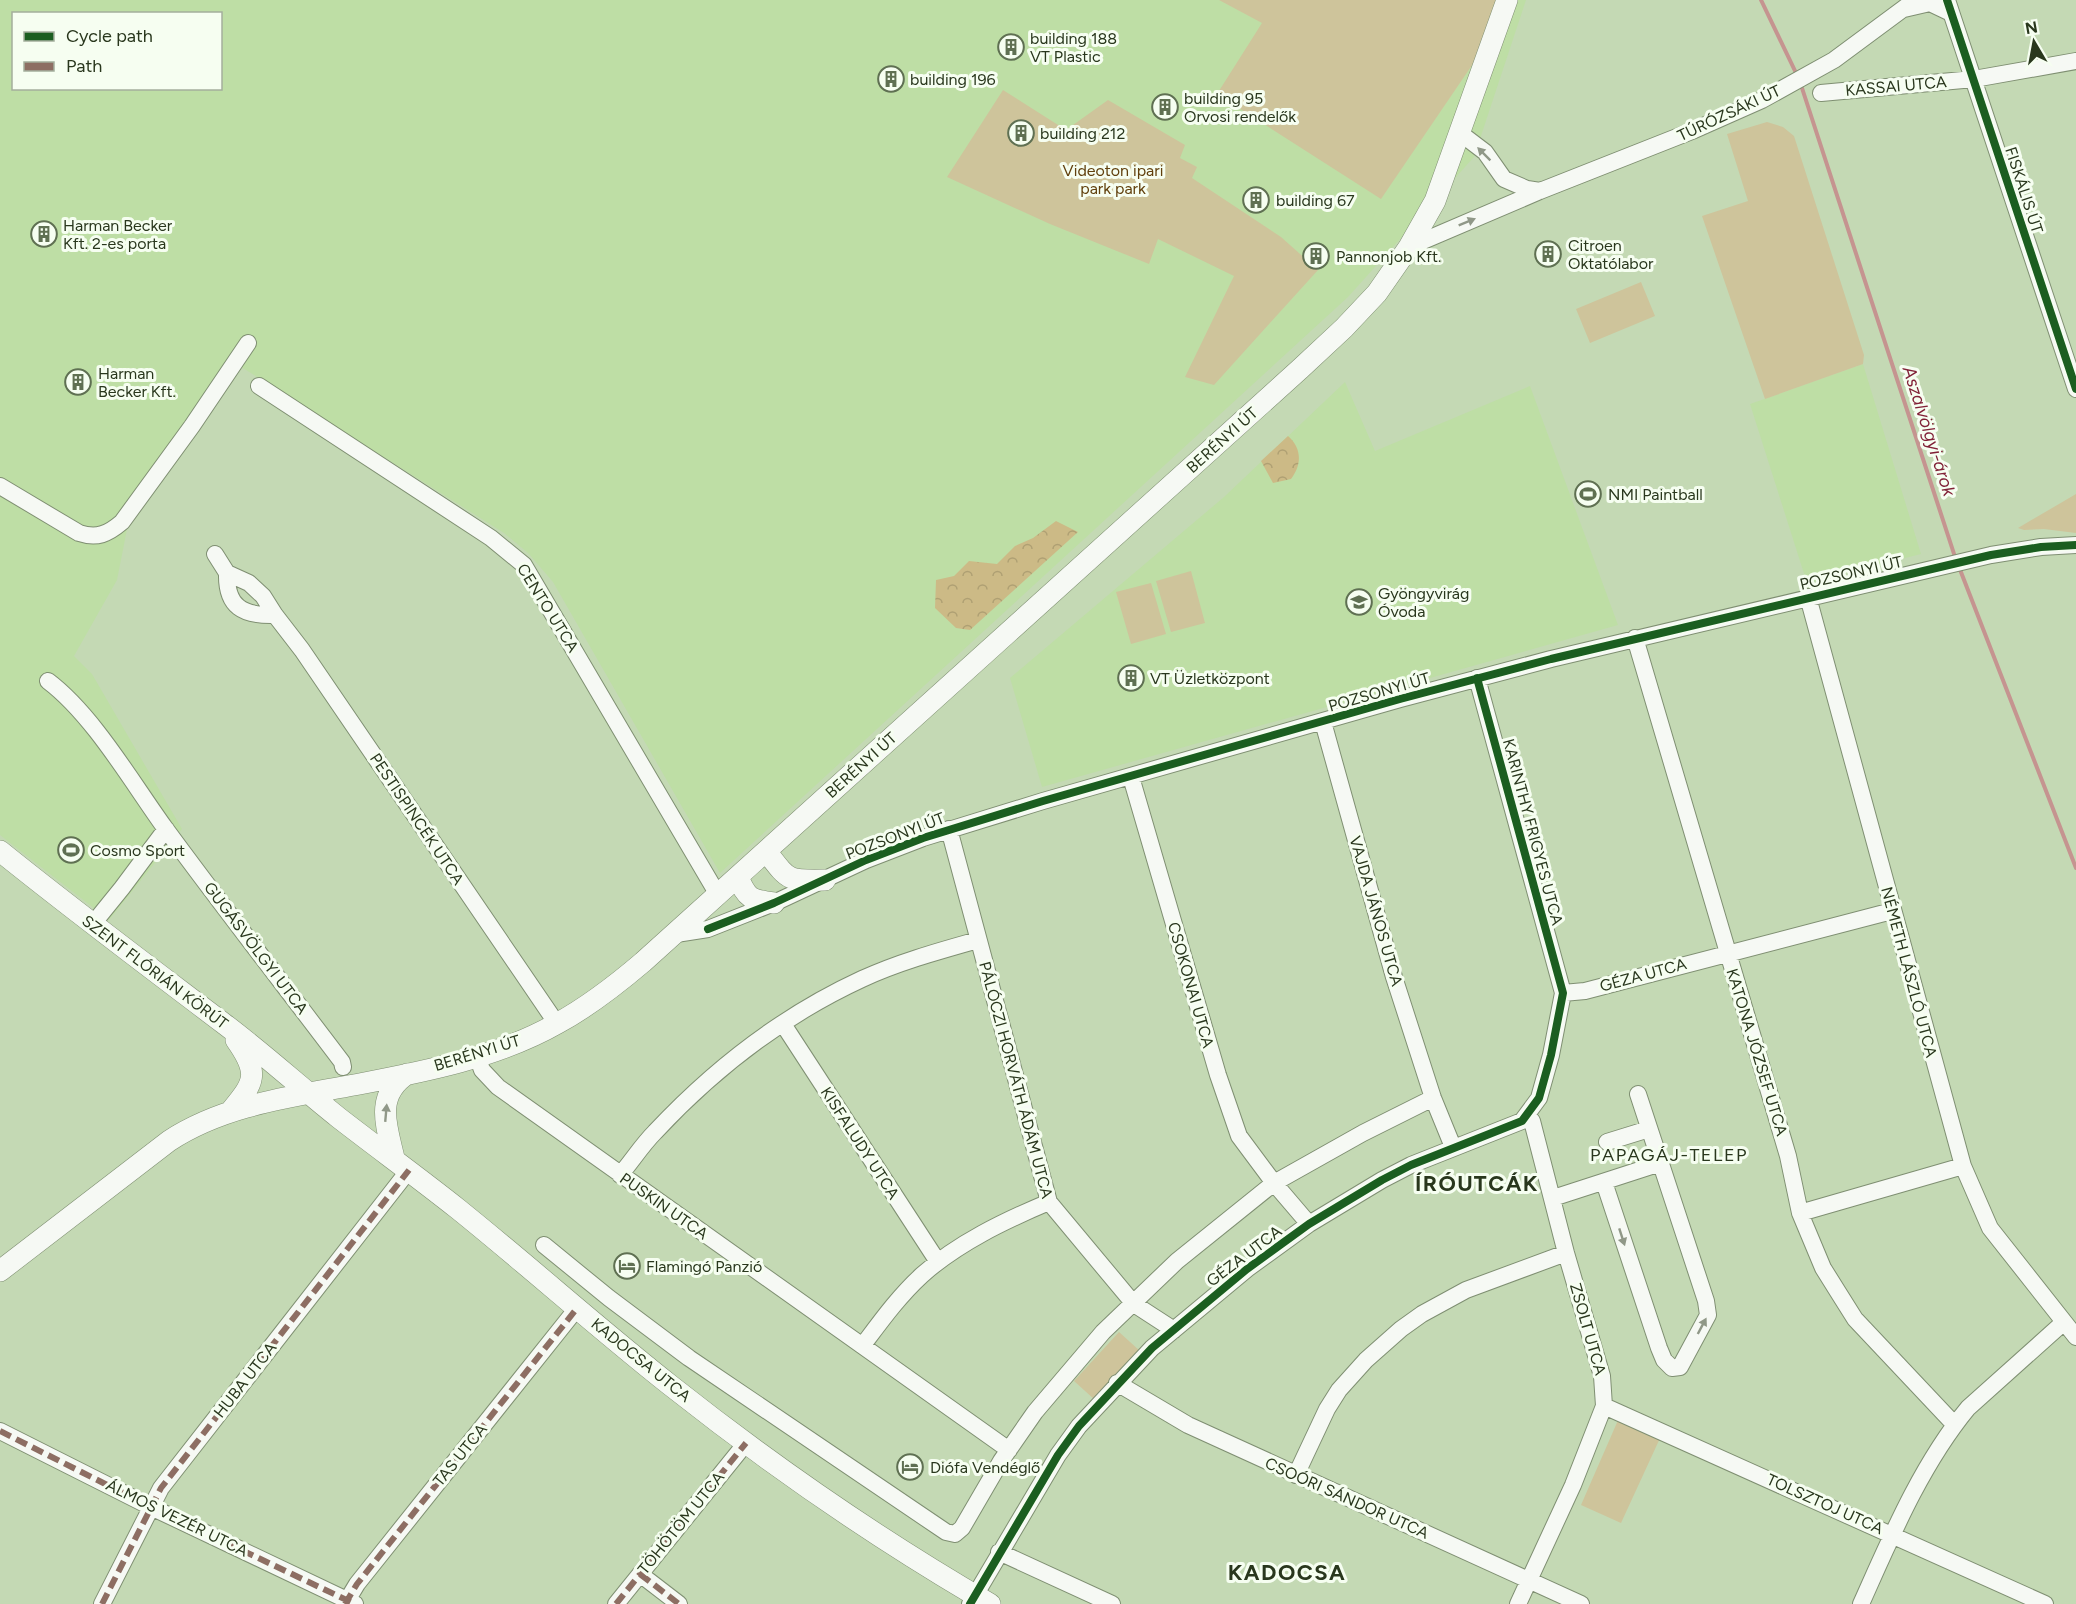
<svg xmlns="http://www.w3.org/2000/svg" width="2076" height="1604" viewBox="0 0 2076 1604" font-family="Figtree,sans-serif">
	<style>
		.built { fill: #bedea5; fill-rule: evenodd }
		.forest { fill: url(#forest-crowns) }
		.park { fill: #cec49b }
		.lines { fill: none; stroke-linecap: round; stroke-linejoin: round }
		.stream { stroke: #c59490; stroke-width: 4 }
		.minor-casing { stroke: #7f8f72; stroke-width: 18 }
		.major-casing { stroke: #7f8f72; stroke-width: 22 }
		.minor { stroke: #f6f9f4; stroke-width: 16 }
		.major { stroke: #f6f9f4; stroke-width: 21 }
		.quiet { stroke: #8d6e63; stroke-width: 6; stroke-dasharray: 12 6; stroke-linecap: butt }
		.cycleway-casing { stroke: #f6fef1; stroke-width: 11 }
		.cycleway { stroke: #1b5e20; stroke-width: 8 }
		.oneway { fill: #909888 }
		.labels { text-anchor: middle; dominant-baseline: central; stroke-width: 6; stroke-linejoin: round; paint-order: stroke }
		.poi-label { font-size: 16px; fill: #29371d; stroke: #f6fef1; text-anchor: start }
		.street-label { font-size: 16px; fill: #29371d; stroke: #f6fef1 }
		.park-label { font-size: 16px; fill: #61400d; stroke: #f6fef1 }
		.water-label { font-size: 18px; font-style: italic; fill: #812137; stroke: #f6fef1 }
		.neighbourhood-label { font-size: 18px; letter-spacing: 1.5px; fill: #29371d; stroke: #f6fef1 }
		.district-label { font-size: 22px; font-weight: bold; letter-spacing: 1.5px; fill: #29371d; stroke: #f6fef1 }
	</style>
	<defs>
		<pattern id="forest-crowns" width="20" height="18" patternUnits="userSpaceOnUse" patternTransform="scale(1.5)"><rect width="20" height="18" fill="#ccba86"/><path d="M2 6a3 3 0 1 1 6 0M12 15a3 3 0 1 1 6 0" fill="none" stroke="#afa073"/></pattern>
	</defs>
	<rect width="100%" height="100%" fill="#c4d9b4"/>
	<!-- built -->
	<path class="built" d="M 0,0 L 1526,0 L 1474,157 L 1348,297 L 720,873 L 553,582 L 528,553 L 504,533 L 238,365 L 129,519 L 117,580 L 74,656 L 92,674 L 182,829 L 109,920 L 0,835 ZM 14,14 L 220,14 L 220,88 L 14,88 Z
		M 1863,364 L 1921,554 L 1807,583 L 1750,404 Z
		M 1345,382 L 1375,451 L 1530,386 L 1618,625 L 1042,787 L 1010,678 L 1224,497 Z"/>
	<!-- forest -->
	<path class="forest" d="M 1288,436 C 1302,448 1302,465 1291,479 L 1273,483 L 1261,461 Z
		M 1056,521 L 1078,532 L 970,630 L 956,628 L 935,608 L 936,580 L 954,576 L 969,561 L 997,564 L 1015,546 L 1033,538 Z"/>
	<!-- park -->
	<path class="park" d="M 1219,0 L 1499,0 L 1483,49 L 1381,199 L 1217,94 L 1262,23 Z
		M 1003,90 L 1066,130 L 1108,100 L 1185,145 L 1180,158 L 1197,167 L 1192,178 L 1281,237 L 1318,270 L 1214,385 L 1185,377 L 1234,276 L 1158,239 L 1149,264 L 1050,224 L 947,177 Z
		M 1767,122 L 1783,127 L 1794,136 L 1864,355 L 1863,364 L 1765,399 L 1702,216 L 1748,201 L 1727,134 Z
		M 1641,282 L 1655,316 L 1590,343 L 1576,309 Z
		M 2076,494 L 2076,533 L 2044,529 L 2024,530 L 2018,528 Z
		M 1191,571 L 1205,623 L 1171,632 L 1156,581 Z
		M 1151,583 L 1166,634 L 1131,644 L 1116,592 Z
		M 1119,1332 L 1140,1351 L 1095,1400 L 1074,1381 Z
		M 1619,1418 L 1661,1436 L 1621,1523 L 1581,1505 Z"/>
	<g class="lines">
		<!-- stream -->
		<path class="stream" d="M 1761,0 L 1797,75
			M 1801,85 L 1956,560
			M 1959,567 L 2076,868"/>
		<!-- minor casing -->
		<g class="minor-casing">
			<path id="minor" d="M 1947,0 L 2076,389
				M 1904,9 L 1930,3 L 1951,13
				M 1821,93 L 1974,79 L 2076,61
				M 1460,133 L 1485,152 L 1504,179 L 1527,189 L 1540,191
				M 1409,247 L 1540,191 L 1692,131 L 1762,100 L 1834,60 L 1915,0
				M 259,386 L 491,538 L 524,565 L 718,895
				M 0,486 L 79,533 C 97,539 108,534 122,522 L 192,426 L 248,343
				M 215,554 L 227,573 L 249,583 L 263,596 L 275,615 L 302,650 L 557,1024
				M 227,573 C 226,607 243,616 275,615
				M 1808,597 L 1963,1166 L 1990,1228 L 2076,1337
				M 1635,638 L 1788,1156 L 1800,1213 L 1823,1268 L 1838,1292 L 1855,1319 L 1954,1424
				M 48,681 C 93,715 131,781 165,828 C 223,907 283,984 342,1062 L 343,1067
				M 1323,722 L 1394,977 L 1433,1098 L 1453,1147
				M 1131,777 L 1218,1075 L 1239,1136 L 1274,1183 L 1309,1224
				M 949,829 L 1049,1202 L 1134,1304 L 1174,1330
				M 92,925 L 122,888 L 166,829
				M 676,934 L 708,929 L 774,903 L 866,860 L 923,838 L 1043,801 L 1400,699 L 1551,659 L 1991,555 L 2041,547 L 2076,545
				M 1563,993 L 1585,991 L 1892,911
				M 783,1024 L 938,1262
				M 477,1056 L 482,1070 L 498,1087 L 1009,1450
				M 1607,1142 L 1649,1129
				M 620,1175 C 632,1161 642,1145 655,1132 C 713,1070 784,1015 862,979 C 899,962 939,951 978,940
				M 1604,1182 L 1659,1348 L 1664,1360 L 1672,1368 L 1680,1367 L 1708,1315 L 1706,1301 L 1638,1094
				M 1553,1198 L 1661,1163
				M 1800,1213 L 1963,1166
				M 544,1245 L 609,1298 L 689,1358 L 946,1532 L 955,1534 L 962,1528 L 1001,1461 L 1035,1412 L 1103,1332 L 1177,1261 L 1274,1183 L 1363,1133 L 1433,1098
				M 863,1345 C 881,1321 899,1296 922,1275 C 958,1243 1004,1221 1049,1202
				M 1117,1383 L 1188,1425 L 1581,1604
				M 1604,1406 L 2045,1604
				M 0,1431 L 151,1507 L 355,1604
				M 1296,1475 L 1327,1409 L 1339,1390 L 1366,1360 L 1401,1329 L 1422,1314 L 1466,1290 L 1566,1253
				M 999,1552 L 1112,1604
				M 640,1574 L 679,1604
				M 102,1604 L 161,1488 L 409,1170
				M 345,1604 L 357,1584 L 578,1307
				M 616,1604 L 746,1443
				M 970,1604 L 1058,1455 L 1079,1426 L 1152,1348 L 1247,1269 L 1309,1224 L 1382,1180 L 1411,1165 L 1522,1121 L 1539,1098 L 1551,1055 L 1563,993 L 1477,678
				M 1518,1604 L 1573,1485 L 1604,1406 L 1602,1376 L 1566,1253 L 1532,1121 L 1527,1116
				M 1861,1604 C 1891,1537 1921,1465 1968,1408 L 2064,1322"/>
		</g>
		<!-- major casing -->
		<g class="major-casing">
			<path id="major" d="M 0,851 C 73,910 148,966 223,1023 C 263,1053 300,1087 339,1118 C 379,1149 419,1178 458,1209 C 530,1267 598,1328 670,1385 C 771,1465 878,1539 990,1604
				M 766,851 C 789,881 787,881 825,880
				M 738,877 C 747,899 751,900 774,903
				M 230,1112 C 255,1082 260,1074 236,1040
				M 394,1158 C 387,1127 374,1096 407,1074
				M 0,1271 L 169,1141 C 224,1105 290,1097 354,1085 C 422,1072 497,1058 558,1023 C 589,1006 616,985 643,962 L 1300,369 L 1344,328 L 1377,293 L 1409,247 L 1435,201 L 1507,0"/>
		</g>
		<!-- minor -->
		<use href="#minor" class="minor"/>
		<!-- major -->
		<use href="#major" class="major"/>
		<!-- quiet -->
		<path class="quiet" d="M 0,1431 L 151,1507 L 355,1604
			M 640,1574 L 679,1604
			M 102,1604 L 161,1488 L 409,1170
			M 345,1604 L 357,1584 L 578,1307
			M 616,1604 L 746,1443"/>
		<!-- cycleway casing -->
		<g class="cycleway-casing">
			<path id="cycleway" d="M 1947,0 L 2076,389
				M 708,929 L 774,903 L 866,860 L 923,838 L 1043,801 L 1400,699 L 1551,659 L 1991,555 L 2041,547 L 2076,545
				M 970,1604 L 1058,1455 L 1079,1426 L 1152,1348 L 1247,1269 L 1309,1224 L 1382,1180 L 1411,1165 L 1522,1121 L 1539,1098 L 1551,1055 L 1563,993 L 1477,678"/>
		</g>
		<!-- cycleway -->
		<use href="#cycleway" class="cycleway"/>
	</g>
	<!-- one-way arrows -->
	<defs><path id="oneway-solid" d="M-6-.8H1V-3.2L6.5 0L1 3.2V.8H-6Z" transform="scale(1.5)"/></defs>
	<g class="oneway">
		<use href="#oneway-solid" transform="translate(1484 154) rotate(-135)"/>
		<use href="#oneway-solid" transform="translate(1467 222) rotate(-22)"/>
		<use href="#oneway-solid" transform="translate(386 1113) rotate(-85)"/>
		<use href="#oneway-solid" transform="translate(1622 1237) rotate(72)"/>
		<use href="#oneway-solid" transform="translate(1702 1326) rotate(-62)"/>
	</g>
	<!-- icons -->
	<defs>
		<g id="building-ring" transform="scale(1.35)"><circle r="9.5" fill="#f6fef1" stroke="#5f7052" stroke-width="1.5"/><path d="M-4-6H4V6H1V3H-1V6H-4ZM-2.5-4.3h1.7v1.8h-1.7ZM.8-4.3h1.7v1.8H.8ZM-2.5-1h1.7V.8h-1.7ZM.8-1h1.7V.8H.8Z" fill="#5f7052"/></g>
		<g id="stadium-ring" transform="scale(1.35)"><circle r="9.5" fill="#f6fef1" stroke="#5f7052" stroke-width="1.5"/><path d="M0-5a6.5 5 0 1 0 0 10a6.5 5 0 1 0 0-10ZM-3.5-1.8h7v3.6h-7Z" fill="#5f7052"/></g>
		<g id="school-ring" transform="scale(1.35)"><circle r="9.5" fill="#f6fef1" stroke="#5f7052" stroke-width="1.5"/><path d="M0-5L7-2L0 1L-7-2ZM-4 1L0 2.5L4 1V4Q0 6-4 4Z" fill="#5f7052"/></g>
		<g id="hotel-ring" transform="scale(1.35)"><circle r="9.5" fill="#f6fef1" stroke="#5f7052" stroke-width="1.5"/><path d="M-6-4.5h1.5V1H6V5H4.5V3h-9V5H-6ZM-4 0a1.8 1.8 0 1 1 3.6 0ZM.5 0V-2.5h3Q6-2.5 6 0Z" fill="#5f7052"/></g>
	</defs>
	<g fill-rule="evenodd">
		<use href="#building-ring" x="1011" y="47"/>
		<use href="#building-ring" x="891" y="79"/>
		<use href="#building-ring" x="1165" y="107"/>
		<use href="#building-ring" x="1021" y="133"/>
		<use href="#building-ring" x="1256" y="200"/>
		<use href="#building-ring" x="44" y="234"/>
		<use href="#building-ring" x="1548" y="254"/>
		<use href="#building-ring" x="1316" y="256"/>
		<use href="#building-ring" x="78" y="382"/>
		<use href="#stadium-ring" x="1588" y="494"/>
		<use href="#school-ring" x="1359" y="602"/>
		<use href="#building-ring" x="1131" y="678"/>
		<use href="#stadium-ring" x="71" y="850"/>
		<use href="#hotel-ring" x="627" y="1266"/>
		<use href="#hotel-ring" x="910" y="1467"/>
	</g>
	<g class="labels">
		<!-- poi labels -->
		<g class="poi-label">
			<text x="1030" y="38">building 188<tspan x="1030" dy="18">VT Plastic</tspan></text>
			<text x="910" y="79">building 196</text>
			<text x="1184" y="98">building 95<tspan x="1184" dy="18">Orvosi rendelők</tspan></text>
			<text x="1040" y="133">building 212</text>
			<text x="1276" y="200">building 67</text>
			<text x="63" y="225">Harman Becker<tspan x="63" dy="18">Kft. 2-es porta</tspan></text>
			<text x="1568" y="245">Citroen<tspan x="1568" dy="18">Oktatólabor</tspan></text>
			<text x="1336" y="256">Pannonjob Kft.</text>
			<text x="98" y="373">Harman<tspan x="98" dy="18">Becker Kft.</tspan></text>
			<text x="1608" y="494">NMI Paintball</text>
			<text x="1378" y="593">Gyöngyvirág<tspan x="1378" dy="18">Óvoda</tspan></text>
			<text x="1150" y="678">VT Üzletközpont</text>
			<text x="90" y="850">Cosmo Sport</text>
			<text x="646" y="1266">Flamingó Panzió</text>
			<text x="930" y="1467">Diófa Vendéglő</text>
		</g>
		<!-- street labels -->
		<g class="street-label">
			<text transform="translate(1896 86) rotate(-5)">KASSAI UTCA</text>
			<text transform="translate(1729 113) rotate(-25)">TÚRÓZSÁKI ÚT</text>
			<text transform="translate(2024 190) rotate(72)">FISKÁLIS ÚT</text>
			<text transform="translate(1222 440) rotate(-42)">BERÉNYI ÚT</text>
			<text transform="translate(1851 573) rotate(-13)">POZSONYI ÚT</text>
			<text transform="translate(548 608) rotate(58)">CENTO UTCA</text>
			<text transform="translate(1379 692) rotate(-16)">POZSONYI ÚT</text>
			<text transform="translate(861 765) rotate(-42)">BERÉNYI ÚT</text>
			<text transform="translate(417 819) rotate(56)">PESTISPINCÉK UTCA</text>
			<text transform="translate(1533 832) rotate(75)">KARINTHY FRIGYES UTCA</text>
			<text transform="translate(895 836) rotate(-21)">POZSONYI ÚT</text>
			<text transform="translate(1376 911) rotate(74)">VAJDA JÁNOS UTCA</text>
			<text transform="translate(256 948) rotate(53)">GUGÁSVÖLGYI UTCA</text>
			<text transform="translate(155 972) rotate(37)">SZENT FLÓRIÁN KÖRÚT</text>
			<text transform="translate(1909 972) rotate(75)">NÉMETH LÁSZLÓ UTCA</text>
			<text transform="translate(1643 975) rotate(-15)">GÉZA UTCA</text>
			<text transform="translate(1191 985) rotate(74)">CSOKONAI UTCA</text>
			<text transform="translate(1757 1052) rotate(73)">KATONA JÓZSEF UTCA</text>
			<text transform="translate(477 1053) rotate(-17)">BERÉNYI ÚT</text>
			<text transform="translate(1016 1080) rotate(75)">PÁLÓCZI HORVÁTH ÁDÁM UTCA</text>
			<text transform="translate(860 1143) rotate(57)">KISFALUDY UTCA</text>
			<text transform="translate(664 1206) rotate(35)">PUSKIN UTCA</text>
			<text transform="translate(1244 1256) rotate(-37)">GÉZA UTCA</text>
			<text transform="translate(1588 1329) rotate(74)">ZSOLT UTCA</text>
			<text transform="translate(641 1360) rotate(39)">KADOCSA UTCA</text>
			<text transform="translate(245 1380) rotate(-52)">HUBA UTCA</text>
			<text transform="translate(460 1455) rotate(-51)">TAS UTCA</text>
			<text transform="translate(1347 1498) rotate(24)">CSOÓRI SÁNDOR UTCA</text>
			<text transform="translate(1825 1504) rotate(24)">TOLSZTOJ UTCA</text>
			<text transform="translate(177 1518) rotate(26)">ÁLMOS VEZÉR UTCA</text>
			<text transform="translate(681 1523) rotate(-51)">TÖHÖTÖM UTCA</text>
		</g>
		<!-- park labels -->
		<g class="park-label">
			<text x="1113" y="170">Videoton ipari<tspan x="1113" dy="18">park park</tspan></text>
		</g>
		<!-- water labels -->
		<g class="water-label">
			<text transform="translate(1929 431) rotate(72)">Aszalvölgyi-árok</text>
		</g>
		<!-- neighbourhood labels -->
		<g class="neighbourhood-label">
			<text x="1669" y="1155">PAPAGÁJ-TELEP</text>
		</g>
		<!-- district labels -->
		<g class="district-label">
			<text x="1477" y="1183">ÍRÓUTCÁK</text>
			<text x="1287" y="1572">KADOCSA</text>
		</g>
	</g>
	<!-- legend -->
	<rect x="12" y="12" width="210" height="78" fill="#f6fef1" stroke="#a4ae9c" stroke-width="1.5"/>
	<rect x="24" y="32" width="30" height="9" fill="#1b5e20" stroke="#a4ae9c" stroke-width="1.5"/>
	<text x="66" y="42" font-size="18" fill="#29371d">Cycle path</text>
	<rect x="24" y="62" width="30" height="9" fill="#8d6e63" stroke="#a4ae9c" stroke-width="1.5"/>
	<text x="66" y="72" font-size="18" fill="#29371d">Path</text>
	<!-- north arrow -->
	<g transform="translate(2034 42) rotate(350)" stroke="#f6fef1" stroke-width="4.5" paint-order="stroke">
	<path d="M0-4.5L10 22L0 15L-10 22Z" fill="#29371d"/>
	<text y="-9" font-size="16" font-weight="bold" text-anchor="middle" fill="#29371d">N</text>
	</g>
</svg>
